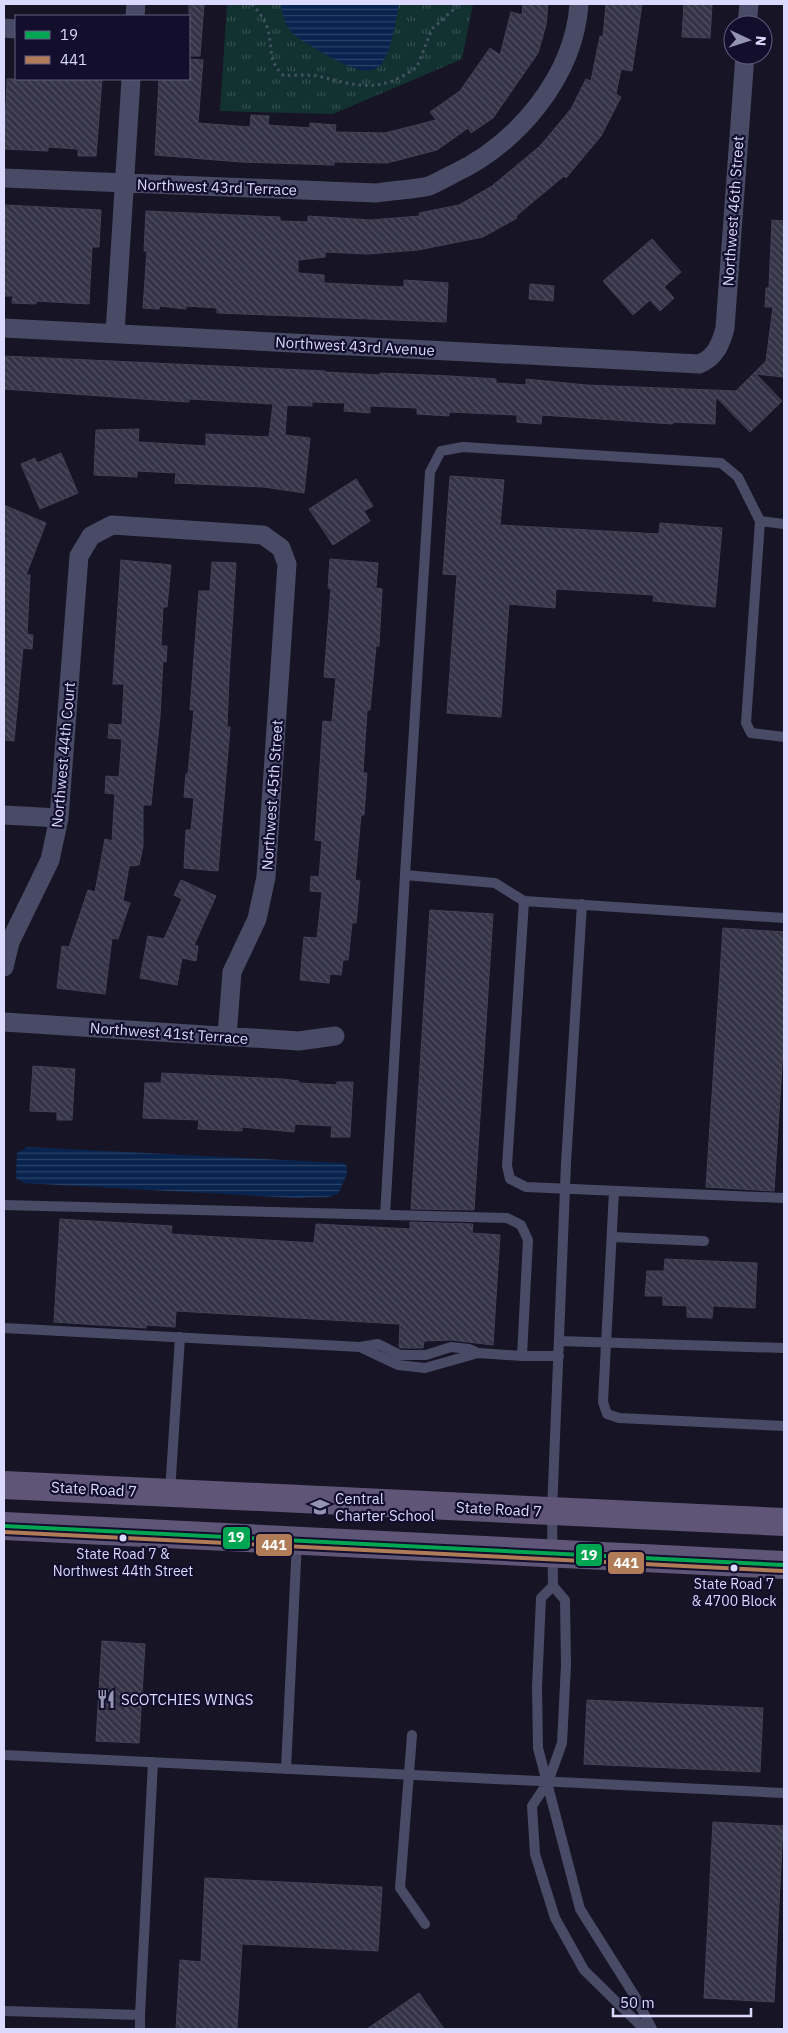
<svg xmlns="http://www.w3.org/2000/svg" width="788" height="2033" viewBox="0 0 788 2033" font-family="'IBM Plex Sans',sans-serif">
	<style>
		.grass { fill: url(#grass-tufts) }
		.water { fill: url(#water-rules) }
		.building { fill: url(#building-back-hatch); stroke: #434058 }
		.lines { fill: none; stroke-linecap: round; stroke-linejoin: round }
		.path { stroke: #425262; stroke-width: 3; stroke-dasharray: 2.5 4; stroke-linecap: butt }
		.service { stroke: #494a66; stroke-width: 10 }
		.minor { stroke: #494a66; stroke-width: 19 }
		.primary { stroke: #5e5577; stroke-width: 28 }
		.bus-1-casing { stroke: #120e2c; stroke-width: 8 }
		.bus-2-casing { stroke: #120e2c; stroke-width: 8 }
		.bus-1 { stroke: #00a651; stroke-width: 4 }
		.bus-2 { stroke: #b07c57; stroke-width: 4 }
		.bus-dot { fill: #dbd9ff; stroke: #120e2c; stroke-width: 2 }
		.labels { text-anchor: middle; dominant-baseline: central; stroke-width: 4.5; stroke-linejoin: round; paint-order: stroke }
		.bus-label { font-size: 14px; fill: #dbd9ff; stroke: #120e2c }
		.street-label { font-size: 15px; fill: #dbd9ff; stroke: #120e2c }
		.poi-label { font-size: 15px; fill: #dbd9ff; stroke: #120e2c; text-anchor: start }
		.line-badge { stroke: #120e2c; stroke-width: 2 }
		.badge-label { font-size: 14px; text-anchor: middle; font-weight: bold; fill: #fff }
	</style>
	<defs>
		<pattern id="grass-tufts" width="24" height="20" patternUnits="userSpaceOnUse" patternTransform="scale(1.25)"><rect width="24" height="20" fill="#123231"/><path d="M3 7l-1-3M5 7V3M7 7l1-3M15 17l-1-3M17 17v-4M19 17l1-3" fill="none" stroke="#344f50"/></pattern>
		<pattern id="water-rules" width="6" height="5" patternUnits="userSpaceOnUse" patternTransform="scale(1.25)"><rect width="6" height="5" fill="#08244e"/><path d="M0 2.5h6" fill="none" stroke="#2b4369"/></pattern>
		<pattern id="building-back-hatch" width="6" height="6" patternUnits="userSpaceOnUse" patternTransform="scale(1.25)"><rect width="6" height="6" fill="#353346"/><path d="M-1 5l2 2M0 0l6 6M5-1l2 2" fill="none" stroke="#525062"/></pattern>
	</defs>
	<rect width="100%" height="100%" fill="#171525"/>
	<!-- grass -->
	<path class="grass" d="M 227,4 L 473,4 L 462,59 L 333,114 L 220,111 Z"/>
	<!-- water -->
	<path class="water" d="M 281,4 L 399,4 C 396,19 391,59 377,68 C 370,72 361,71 354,68 C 343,65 298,40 291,32 C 286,25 281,13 281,4 Z
		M 27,1147 L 343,1163 L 347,1166 L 347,1174 L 338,1194 L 328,1197 L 296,1198 L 24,1183 L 16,1178 L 17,1153 Z"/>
	<!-- building -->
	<path class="building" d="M 189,4 L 204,4 L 200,56 L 189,56 Z
		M 523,4 L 548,4 L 546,25 L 538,53 L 493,118 L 471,133 L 468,128 L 437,150 L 387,163 L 334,162 L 334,165 L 241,162 L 155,155 L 159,79 L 189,79 L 189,59 L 203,60 L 198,123 L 250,127 L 251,115 L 269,116 L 268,125 L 310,128 L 310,123 L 336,125 L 335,132 L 385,133 L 436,120 L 430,112 L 460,91 L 490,48 L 500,55 L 511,12 L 522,15 Z
		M 606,4 L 642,4 L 632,71 L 621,69 L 616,94 L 621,97 L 601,136 L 566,178 L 564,176 L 516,216 L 517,218 L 483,237 L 418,250 L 368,254 L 325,252 L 325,257 L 298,260 L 298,273 L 324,275 L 324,283 L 404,287 L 404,280 L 448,283 L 446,322 L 217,313 L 217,308 L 186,306 L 186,309 L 160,306 L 159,309 L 143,308 L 147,251 L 144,251 L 146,211 L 280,217 L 280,221 L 308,222 L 308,216 L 371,220 L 420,216 L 419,213 L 459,205 L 492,186 L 540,146 L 571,109 L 586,79 L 591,81 L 600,36 L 603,37 Z
		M 684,4 L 712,4 L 710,38 L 682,37 Z
		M 7,79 L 102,79 L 96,156 L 78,156 L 78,149 L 48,147 L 48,151 L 4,149 Z
		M 4,205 L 101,210 L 99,247 L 92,247 L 89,304 L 36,301 L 36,304 L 12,303 L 13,296 L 4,296 Z
		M 772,220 L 784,221 L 784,377 L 756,374 L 782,401 L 750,432 L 716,397 L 715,424 L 673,422 L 673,424 L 542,415 L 541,424 L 517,422 L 517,415 L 449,412 L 449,416 L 417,414 L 417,408 L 370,406 L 370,413 L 344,411 L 345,403 L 312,402 L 312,406 L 287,405 L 285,435 L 310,438 L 304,493 L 264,487 L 175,483 L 176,473 L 137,471 L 137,477 L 94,475 L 96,430 L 139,429 L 138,442 L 206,446 L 206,434 L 269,437 L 273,404 L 189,399 L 189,402 L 171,401 L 4,389 L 4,356 L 325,371 L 325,372 L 380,375 L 380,373 L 450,376 L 496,379 L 496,383 L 526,385 L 526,379 L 586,385 L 736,391 L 766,361 L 773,307 L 765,307 L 766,288 L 769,288 Z
		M 652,239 L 681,272 L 664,287 L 674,298 L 660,311 L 650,300 L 633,315 L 603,281 Z
		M 530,284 L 554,286 L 553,301 L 529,299 Z
		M 61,453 L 78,493 L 40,509 L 21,464 L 35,458 L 37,463 Z
		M 450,476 L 504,480 L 500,525 L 659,534 L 660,523 L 722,528 L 715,607 L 653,601 L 654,595 L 556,589 L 555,608 L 509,604 L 501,717 L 447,713 L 457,575 L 443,574 Z
		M 356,479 L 373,506 L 364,511 L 370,521 L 333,545 L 309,509 Z
		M 4,505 L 46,523 L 26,575 L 30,575 L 27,634 L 33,635 L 32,649 L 23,648 L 14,741 L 4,740 Z
		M 330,559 L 378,563 L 376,588 L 382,589 L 379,646 L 376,646 L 370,710 L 367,710 L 363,773 L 367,773 L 364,815 L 361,815 L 355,880 L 360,881 L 356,923 L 352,923 L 348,960 L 343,960 L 341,975 L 330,974 L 329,983 L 300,980 L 304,937 L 317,938 L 322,892 L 310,891 L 311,876 L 319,877 L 322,841 L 315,840 L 323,721 L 332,722 L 336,678 L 324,677 L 331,588 L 328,588 Z
		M 121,560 L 171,565 L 167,607 L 163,607 L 161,646 L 167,646 L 166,662 L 163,661 L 160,716 L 151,805 L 143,805 L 143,846 L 139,865 L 129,866 L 123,901 L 130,903 L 118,939 L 112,938 L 105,994 L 57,988 L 62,946 L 69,947 L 88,890 L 95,892 L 105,839 L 112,841 L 115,794 L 105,793 L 106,776 L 119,777 L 122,739 L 108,738 L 109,724 L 122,725 L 124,684 L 113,684 Z
		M 212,562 L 236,563 L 229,677 L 227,727 L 230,727 L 218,871 L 184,868 L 186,830 L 191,830 L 194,798 L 184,797 L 186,774 L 188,774 L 194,710 L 190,710 L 199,591 L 210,591 Z
		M 181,880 L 216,896 L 194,945 L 198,946 L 196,961 L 182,958 L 177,985 L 140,978 L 148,936 L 164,939 L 182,899 L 174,895 Z
		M 430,910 L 493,914 L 474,1210 L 411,1209 Z
		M 723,928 L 784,932 L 784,1033 L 774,1191 L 706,1187 Z
		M 33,1066 L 75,1069 L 72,1120 L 57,1120 L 57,1112 L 30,1111 Z
		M 162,1073 L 282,1079 L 299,1081 L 299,1083 L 337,1085 L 337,1082 L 353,1082 L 350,1137 L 331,1137 L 332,1126 L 295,1124 L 294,1132 L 242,1127 L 242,1131 L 198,1129 L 199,1120 L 143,1118 L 145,1083 L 161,1083 Z
		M 60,1219 L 172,1226 L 171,1234 L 314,1243 L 316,1224 L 410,1229 L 410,1222 L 473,1224 L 472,1233 L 500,1235 L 493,1345 L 452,1340 L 424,1341 L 423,1348 L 402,1348 L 399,1347 L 400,1324 L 176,1311 L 175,1327 L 146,1325 L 146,1328 L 54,1322 Z
		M 665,1259 L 757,1263 L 755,1308 L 713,1306 L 712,1318 L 687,1317 L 687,1306 L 663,1305 L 663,1296 L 645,1296 L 647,1271 L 664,1271 Z
		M 102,1641 L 145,1644 L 139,1743 L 96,1741 Z
		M 587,1700 L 763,1708 L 760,1772 L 584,1764 Z
		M 713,1822 L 783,1826 L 774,2002 L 704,1998 Z
		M 205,1878 L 382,1887 L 378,1951 L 242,1944 L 237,2029 L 176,2029 L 180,1960 L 201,1962 Z
		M 419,1993 L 444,2029 L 367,2029 Z"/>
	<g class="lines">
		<!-- path -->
		<path class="path" d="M 252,4 C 258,11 264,18 267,27 C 274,47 266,59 283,75 C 294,76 307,74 318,76 C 358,86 380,94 417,67 L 432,29 L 453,10 L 457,4"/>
		<!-- service -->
		<path class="service" d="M 760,521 L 784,524
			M 405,875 L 430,472 L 441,451 L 463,447 L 721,463 L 738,477 L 760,521 L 746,723 L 751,733 L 784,737
			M 524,901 L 507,1166 L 510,1179 L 526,1187 L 784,1198
			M 582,904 L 566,1163 L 552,1512 L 553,1586 L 565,1600 L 566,1665 L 562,1743 L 548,1782 L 532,1806 L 535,1854 L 555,1918 L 584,1970 L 644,2029
			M 614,1191 L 603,1402 L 607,1414 L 619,1418 L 784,1426
			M 4,1205 L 507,1218 L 521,1225 L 528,1240 L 522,1356 L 478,1353 L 469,1349 L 451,1347 L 426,1355 L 400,1355 L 378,1344 L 360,1347 L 4,1328
			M 385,1215 L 405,875 L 495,883 L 524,901 L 784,918
			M 612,1237 L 704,1241
			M 559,1341 L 784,1348
			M 360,1347 L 398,1365 L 425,1368 L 478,1353
			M 522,1356 L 559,1356
			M 170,1492 L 180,1337
			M 553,1586 L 541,1598 L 537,1687 L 538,1748 L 580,1909 L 636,1998 L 652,2029
			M 412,1735 L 400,1888 L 425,1924
			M 4,1755 L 784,1793
			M 286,1769 L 297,1541
			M 4,2011 L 140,2015 L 153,1762
			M 140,2029 L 140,2015"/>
		<!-- minor -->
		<path class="minor" d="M 135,16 L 136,4
			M 747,25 L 749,4
			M 4,28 L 16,29
			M 4,178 L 376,193 C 393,190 413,190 429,186 C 437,183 445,178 453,174 C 517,144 574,77 579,4
			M 4,328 L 699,364 C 715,358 721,344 725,328 L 745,55
			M 115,333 L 131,79
			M 4,815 L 59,818
			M 4,967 L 10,942 L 50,860 L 59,818 L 79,556 L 91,536 L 112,525 L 263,535 L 281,548 L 287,564 L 266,877 L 257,919 L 232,972 L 227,1036
			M 4,1022 L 299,1041 L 335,1036"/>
		<!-- primary -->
		<path class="primary" d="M 4,1485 L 784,1522
			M 4,1526 L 784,1565"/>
		<!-- bus-1 casing -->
		<g class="bus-1-casing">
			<path id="bus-1" d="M 4,1526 L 784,1565"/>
		</g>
		<!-- bus-2 casing -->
		<g class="bus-2-casing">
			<path id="bus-2" d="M 4,1532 L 784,1571"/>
		</g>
		<!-- bus-1 -->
		<use href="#bus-1" class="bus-1"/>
		<!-- bus-2 -->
		<use href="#bus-2" class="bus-2"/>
	</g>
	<!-- icons -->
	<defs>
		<g id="school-bare" transform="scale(1.5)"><path d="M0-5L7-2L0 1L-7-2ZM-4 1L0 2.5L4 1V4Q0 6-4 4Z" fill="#9694b3" stroke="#120e2c" stroke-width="2.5" paint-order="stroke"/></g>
		<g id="restaurant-bare" transform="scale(1.5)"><path d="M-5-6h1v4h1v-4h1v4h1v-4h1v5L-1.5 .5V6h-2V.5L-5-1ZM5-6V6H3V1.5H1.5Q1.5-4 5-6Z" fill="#9694b3" stroke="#120e2c" stroke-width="2.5" paint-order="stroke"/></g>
	</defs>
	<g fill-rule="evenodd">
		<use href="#school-bare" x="320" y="1507"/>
		<use href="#restaurant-bare" x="106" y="1699"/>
	</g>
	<!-- markers -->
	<g class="bus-dot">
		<circle cx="123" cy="1538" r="4.5"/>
		<circle cx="734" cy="1568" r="4.5"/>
	</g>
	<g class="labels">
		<!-- bus labels -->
		<g class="bus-label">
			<text x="123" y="1554">State Road 7 &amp;<tspan x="123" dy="17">Northwest 44th Street</tspan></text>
			<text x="734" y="1584">State Road 7<tspan x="734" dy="17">&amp; 4700 Block</tspan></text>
		</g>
		<!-- street labels -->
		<g class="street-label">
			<text transform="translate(217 187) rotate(2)">Northwest 43rd Terrace</text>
			<text transform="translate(733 211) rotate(-86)">Northwest 46th Street</text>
			<text transform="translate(355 346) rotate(3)">Northwest 43rd Avenue</text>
			<text transform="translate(63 755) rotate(-85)">Northwest 44th Court</text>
			<text transform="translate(272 795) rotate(-86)">Northwest 45th Street</text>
			<text transform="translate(169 1033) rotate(4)">Northwest 41st Terrace</text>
			<text transform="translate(94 1489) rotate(3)">State Road 7</text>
			<text transform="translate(499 1509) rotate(3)">State Road 7</text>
		</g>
		<!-- poi labels -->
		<g class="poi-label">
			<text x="335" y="1498">Central<tspan x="335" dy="17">Charter School</tspan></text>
			<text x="121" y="1699">SCOTCHIES WINGS</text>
		</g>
	</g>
	<g class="line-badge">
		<rect x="222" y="1526" width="29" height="24" rx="5" fill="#00a651"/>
		<rect x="255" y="1533" width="38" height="24" rx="5" fill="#b07c57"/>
		<rect x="575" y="1543" width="28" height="24" rx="5" fill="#00a651"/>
		<rect x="607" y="1551" width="38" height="24" rx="5" fill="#b07c57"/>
	</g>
	<g class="badge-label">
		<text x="236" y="1542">19</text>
		<text x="274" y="1550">441</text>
		<text x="589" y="1560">19</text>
		<text x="626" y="1568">441</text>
	</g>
	<!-- border -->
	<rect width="788" height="2033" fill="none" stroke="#dbd9ff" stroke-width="10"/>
	<!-- legend -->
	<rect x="15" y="15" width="175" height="65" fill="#120e2c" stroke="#625f80"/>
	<rect x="25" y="31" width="25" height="8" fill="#00a651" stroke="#625f80"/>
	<text x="60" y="40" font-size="15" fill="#dbd9ff">19</text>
	<rect x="25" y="56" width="25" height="8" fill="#b07c57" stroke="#625f80"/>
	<text x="60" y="65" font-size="15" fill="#dbd9ff">441</text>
	<!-- north arrow -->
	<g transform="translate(748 40) rotate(94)"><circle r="24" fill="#120e2c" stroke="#625f80"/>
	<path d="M0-4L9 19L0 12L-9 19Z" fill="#9694b3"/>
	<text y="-8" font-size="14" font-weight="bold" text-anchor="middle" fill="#dbd9ff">N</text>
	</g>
	<!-- scale -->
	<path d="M613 2008v8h138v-8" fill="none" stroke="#dbd9ff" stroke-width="2.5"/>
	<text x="620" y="2008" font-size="15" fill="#dbd9ff" stroke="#120e2c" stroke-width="4" paint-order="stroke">50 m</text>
</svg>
